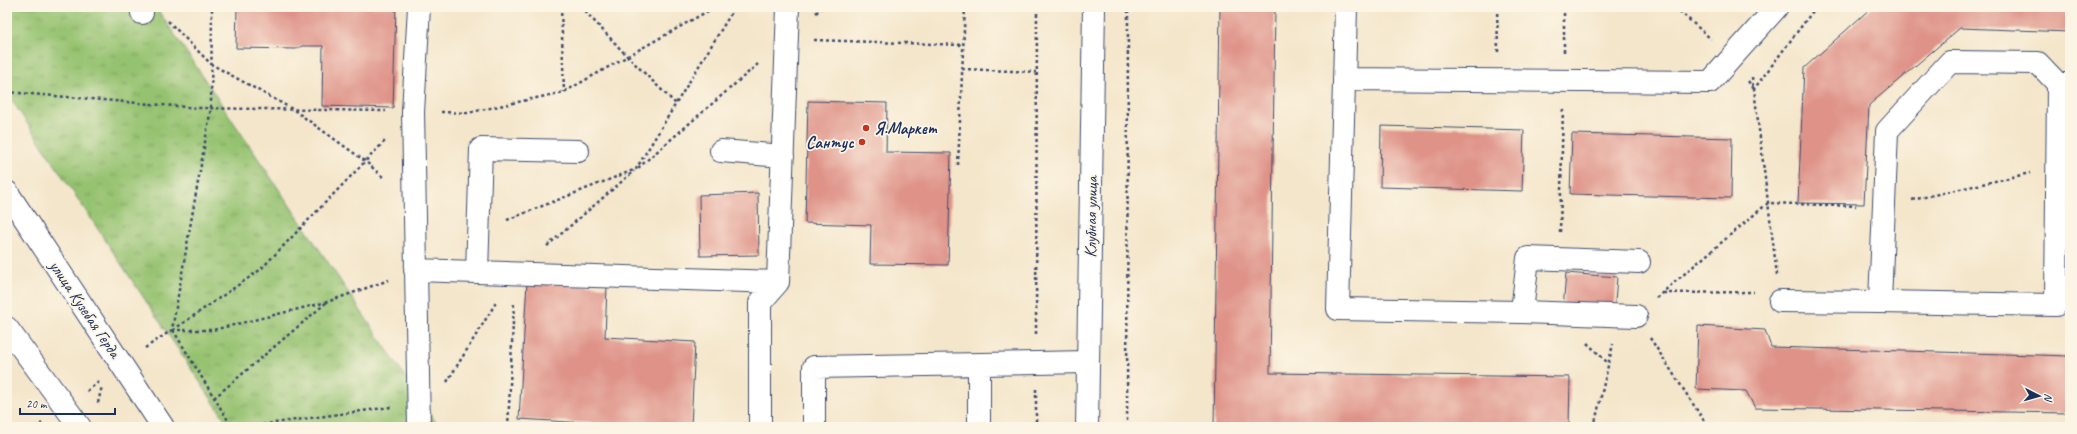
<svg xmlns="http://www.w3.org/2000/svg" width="2077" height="434" viewBox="0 0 2077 434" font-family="Caveat,sans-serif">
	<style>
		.grass { fill: url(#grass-tufts); stroke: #587867 }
		.building { fill: #df9388 }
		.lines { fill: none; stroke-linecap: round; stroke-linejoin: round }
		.minor-casing { stroke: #3c4a6e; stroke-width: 24 }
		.major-casing { stroke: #3c4a6e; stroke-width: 24 }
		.path { stroke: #3c4a6e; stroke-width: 2.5; stroke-dasharray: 3 3; stroke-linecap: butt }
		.minor { stroke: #fff; stroke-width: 22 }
		.major { stroke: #fff; stroke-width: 22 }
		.poi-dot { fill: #c8321e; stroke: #fcf5e5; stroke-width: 1.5 }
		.labels { text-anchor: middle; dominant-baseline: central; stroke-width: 3.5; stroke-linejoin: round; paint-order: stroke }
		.poi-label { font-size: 17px; font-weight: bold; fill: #1b2f5e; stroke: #fcf5e5; text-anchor: start }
		.street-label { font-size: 17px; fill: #1b2f5e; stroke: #fcf5e5 }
	</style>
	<defs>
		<pattern id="grass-tufts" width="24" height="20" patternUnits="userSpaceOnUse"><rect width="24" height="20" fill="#95c270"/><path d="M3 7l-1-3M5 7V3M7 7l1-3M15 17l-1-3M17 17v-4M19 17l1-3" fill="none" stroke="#799e5f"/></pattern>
	</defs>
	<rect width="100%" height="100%" fill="#fcf5e5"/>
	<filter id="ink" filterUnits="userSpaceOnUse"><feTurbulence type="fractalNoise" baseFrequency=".025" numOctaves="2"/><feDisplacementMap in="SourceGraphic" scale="8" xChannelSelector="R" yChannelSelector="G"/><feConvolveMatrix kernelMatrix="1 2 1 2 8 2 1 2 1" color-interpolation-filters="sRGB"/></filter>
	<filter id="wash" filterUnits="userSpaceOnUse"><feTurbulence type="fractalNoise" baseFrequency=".012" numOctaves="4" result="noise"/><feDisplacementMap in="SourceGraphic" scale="16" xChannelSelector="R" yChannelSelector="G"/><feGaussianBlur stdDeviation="0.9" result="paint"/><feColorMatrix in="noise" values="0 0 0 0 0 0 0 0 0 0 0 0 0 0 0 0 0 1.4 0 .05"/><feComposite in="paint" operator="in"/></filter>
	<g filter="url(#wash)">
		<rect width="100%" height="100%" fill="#f4e6cb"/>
		<!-- grass -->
		<path class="grass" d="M 7,7 L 156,7 L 439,427 L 230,427 L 7,93 Z"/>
		<g id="blocks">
			<!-- building -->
			<path class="building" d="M 237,7 L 396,7 L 393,108 L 322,106 L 323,46 L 302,46 L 296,49 L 236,48 Z
				M 1220,7 L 1275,7 L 1270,373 L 1570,377 L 1569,427 L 1214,427 Z
				M 1872,7 L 2070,7 L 2070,32 L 1960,28 L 1869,105 L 1864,204 L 1798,203 L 1804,68 Z
				M 808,101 L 887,103 L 886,152 L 951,153 L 948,265 L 870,264 L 871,225 L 805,223 Z
				M 1381,126 L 1524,130 L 1522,191 L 1380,187 Z
				M 1572,134 L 1732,138 L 1731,198 L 1570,194 Z
				M 758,193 L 759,255 L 700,256 L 699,195 Z
				M 1566,273 L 1617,277 L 1614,314 L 1563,309 Z
				M 527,282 L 607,287 L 605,337 L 695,342 L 691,427 L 602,427 L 602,424 L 519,419 Z
				M 1698,326 L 1765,330 L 1771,347 L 2070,356 L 2070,413 L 1755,408 L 1746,391 L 1696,389 Z"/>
		</g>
	</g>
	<g filter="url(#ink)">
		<use href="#blocks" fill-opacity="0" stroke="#3c4a6e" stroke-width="1"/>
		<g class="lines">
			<!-- minor casing -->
			<g class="minor-casing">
				<path id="minor" d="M 142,7 L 142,13
					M 419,7 L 413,112 L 419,427
					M 1346,7 L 1338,309 L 1522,312 L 1528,258 L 1639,262
					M 1344,79 L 1710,82 L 1777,7
					M 2058,84 L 2056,305 L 1880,302 L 1887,131 L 1950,62 L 2038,63 L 2058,84 L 2070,84
					M 721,151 L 783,156
					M 7,192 L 163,427
					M 415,270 L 778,282
					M 477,272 L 481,149 L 578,151
					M 1780,301 L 1880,302
					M 1522,312 L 1636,316
					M 7,328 L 80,427
					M 979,364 L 979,427
					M 760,427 L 760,303 L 778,282 L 788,7
					M 814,427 L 814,367 L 1088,362"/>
			</g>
			<!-- major casing -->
			<g class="major-casing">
				<path id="major" d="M 1087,427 L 1094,7"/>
			</g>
			<!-- path -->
			<path class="path" d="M 561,7 L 564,92
				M 581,7 L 627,56 L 676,104
				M 1497,7 L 1498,52
				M 1675,7 L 1711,39
				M 816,13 L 822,7
				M 168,21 L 211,64 L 294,110 L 365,161 L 385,179
				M 814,40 L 963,45
				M 1564,52 L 1564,7
				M 962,69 L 1036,72
				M 1752,77 L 1753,87
				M 1748,81 L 1754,89
				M 7,92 L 198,108 L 386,111
				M 441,112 L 467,113 L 564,92 L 715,7
				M 958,165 L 965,7
				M 638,168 L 758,64
				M 1912,200 L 2030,173
				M 507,220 L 636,169 L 735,7
				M 1560,232 L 1563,107
				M 547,246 L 634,171
				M 1777,275 L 1754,89 L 1816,7
				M 1663,293 L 1754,292
				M 1656,298 L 1768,203 L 1856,206
				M 172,330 L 213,330 L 327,302 L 389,280
				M 173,330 L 260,270 L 385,141
				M 173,330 L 232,427
				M 1036,334 L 1037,7
				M 1650,338 L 1708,427
				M 1587,343 L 1608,363
				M 145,348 L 172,330 L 211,108 L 212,7
				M 447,382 L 497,301
				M 1036,389 L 1036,427
				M 87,391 L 100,381
				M 214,398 L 327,302
				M 98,403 L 102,386
				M 35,427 L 42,423
				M 245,427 L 391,407
				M 508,427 L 514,302
				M 1127,427 L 1128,7
				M 1594,427 L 1613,344
				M 1702,427 L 1707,425 L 1846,427"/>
			<!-- minor -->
			<use href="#minor" class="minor"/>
			<!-- major -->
			<use href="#major" class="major"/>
		</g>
	</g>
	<!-- markers -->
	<g class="poi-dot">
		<circle cx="866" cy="128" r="4"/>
		<circle cx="862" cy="142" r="4"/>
	</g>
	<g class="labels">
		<!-- poi labels -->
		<g class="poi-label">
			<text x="874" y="128">Я.Маркет</text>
			<text x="854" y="142" text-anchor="end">Сантус</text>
		</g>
		<!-- street labels -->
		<g class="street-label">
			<text transform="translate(1091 217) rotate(-89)">Клубная улица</text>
			<text transform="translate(85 309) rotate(56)">улица Кузебая Герда</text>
		</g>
	</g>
	<!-- margin -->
	<rect width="2077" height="434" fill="none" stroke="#fcf5e5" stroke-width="24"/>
	<!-- north arrow -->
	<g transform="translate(2039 396) rotate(96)" stroke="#fcf5e5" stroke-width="3" paint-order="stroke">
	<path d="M0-3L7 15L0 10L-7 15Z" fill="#1b2f5e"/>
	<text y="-6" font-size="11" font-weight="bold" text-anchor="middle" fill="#1b2f5e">N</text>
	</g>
	<!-- scale -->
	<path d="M20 408v6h95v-6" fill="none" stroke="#1b2f5e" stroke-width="2"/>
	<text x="26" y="408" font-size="12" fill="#1b2f5e" stroke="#fcf5e5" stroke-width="3" paint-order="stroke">20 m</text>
</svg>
